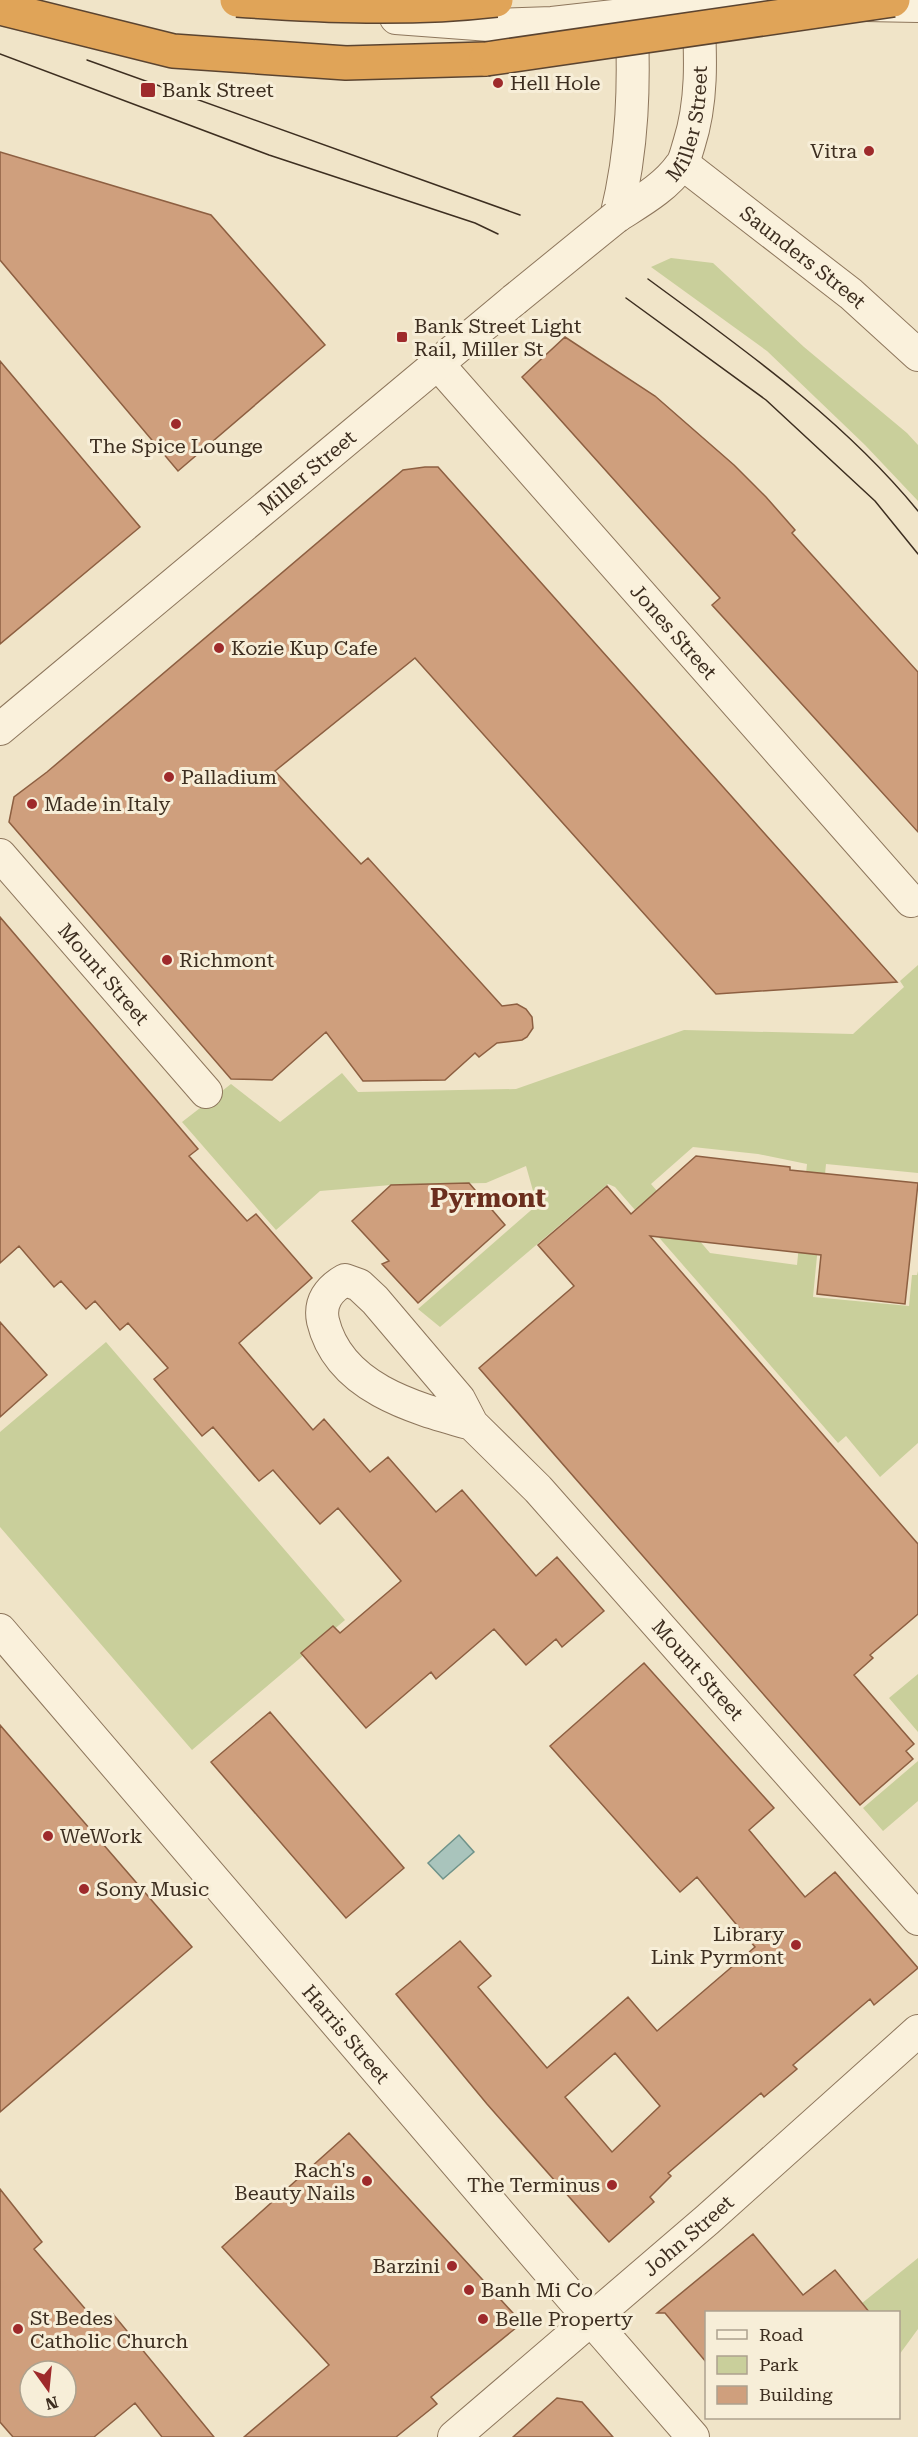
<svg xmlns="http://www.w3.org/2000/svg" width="918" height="2437" viewBox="0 0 918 2437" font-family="'Roboto Serif',serif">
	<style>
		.green { fill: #c9cf9b; fill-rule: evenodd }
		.water { fill: #a9c4bc; stroke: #6f938a; stroke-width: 1.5 }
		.building { fill: #cf9f7d; stroke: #8d5f41; stroke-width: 1.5; fill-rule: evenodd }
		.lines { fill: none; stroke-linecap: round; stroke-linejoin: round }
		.street-casing { stroke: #8d765c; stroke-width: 34 }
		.highway-casing { stroke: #5b4430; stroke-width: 36 }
		.street { stroke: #faf1dc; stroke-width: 32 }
		.highway { stroke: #e0a458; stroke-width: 33 }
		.tram { stroke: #3d2e20; stroke-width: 1.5 }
		.street-bridge-casing { stroke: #8d765c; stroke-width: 34; stroke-linecap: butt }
		.highway-bridge-casing { stroke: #5b4430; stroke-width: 36; stroke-linecap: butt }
		.street-bridge { stroke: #faf1dc; stroke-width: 32 }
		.highway-bridge { stroke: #e0a458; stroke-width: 33 }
		.poi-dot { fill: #9e2a2b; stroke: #f7eed8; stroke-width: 2 }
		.labels { text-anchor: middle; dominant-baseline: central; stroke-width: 6; stroke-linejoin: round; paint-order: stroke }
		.poi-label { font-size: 20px; fill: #3d2e20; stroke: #f7eed8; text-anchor: start }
		.street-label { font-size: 20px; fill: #3d2e20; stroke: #f7eed8 }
		.district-label { font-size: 26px; font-weight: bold; fill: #6b2e1e; stroke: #f7eed8 }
	</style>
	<rect width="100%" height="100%" fill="#f0e4c8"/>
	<!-- green -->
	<path class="green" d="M 671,258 L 713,263 L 804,347 L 907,433 L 918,445 L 918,501 L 865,445 L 767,351 L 651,267 Z
		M 918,965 L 918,1173 L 826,1164 L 813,1297 L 909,1306 L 912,1275 L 917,1275 L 918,1271 L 918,1443 L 880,1477 L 846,1436 L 838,1443 L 615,1187 L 608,1184 L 440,1327 L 418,1309 L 537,1205 L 526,1166 L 486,1183 L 391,1185 L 320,1191 L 276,1230 L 182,1122 L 231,1084 L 280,1122 L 342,1073 L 358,1092 L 516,1089 L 684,1030 L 853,1034 L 904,987 L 900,981 ZM 693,1147 L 758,1154 L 807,1164 L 797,1265 L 710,1253 L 651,1184 Z
		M 106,1342 L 345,1620 L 192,1750 L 0,1527 L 0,1432 Z
		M 918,1674 L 918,1732 L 889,1698 Z
		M 918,1761 L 918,1801 L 883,1831 L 863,1808 Z
		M 918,2258 L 918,2329 L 899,2355 L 898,2312 L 851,2312 Z"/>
	<!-- water -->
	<path class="water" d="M 459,1835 L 474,1852 L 443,1879 L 428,1863 Z"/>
	<!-- building -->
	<path class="building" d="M 0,152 L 211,215 L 325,345 L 178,471 L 0,260 Z
		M 565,337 L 655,396 L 734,465 L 766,497 L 795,530 L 792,533 L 918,672 L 918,832 L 712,605 L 720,598 L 522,377 Z
		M 0,361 L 140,527 L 0,644 Z
		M 425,467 L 438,467 L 897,982 L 716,994 L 415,658 L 275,771 L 361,864 L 368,858 L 502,1006 L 517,1004 L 526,1009 L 532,1017 L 533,1028 L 527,1037 L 522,1040 L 497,1043 L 479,1057 L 475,1053 L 445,1080 L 363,1081 L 326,1032 L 272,1080 L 231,1079 L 9,822 L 14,797 L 47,772 L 403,470 Z
		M 0,917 L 198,1149 L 189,1156 L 247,1221 L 256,1214 L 312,1278 L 239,1343 L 313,1430 L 324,1419 L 370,1472 L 388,1457 L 436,1512 L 462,1490 L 536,1576 L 557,1557 L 604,1611 L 562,1647 L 556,1639 L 526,1665 L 494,1629 L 436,1679 L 431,1672 L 366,1728 L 301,1653 L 333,1626 L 340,1633 L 401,1581 L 338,1508 L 320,1524 L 273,1470 L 259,1481 L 213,1427 L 202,1436 L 154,1379 L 168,1368 L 128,1323 L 120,1330 L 95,1301 L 86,1309 L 61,1281 L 54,1287 L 19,1246 L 0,1263 Z
		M 696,1156 L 790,1167 L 790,1170 L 918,1183 L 905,1304 L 817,1294 L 821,1255 L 650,1236 L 918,1544 L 918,1614 L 870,1655 L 873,1658 L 854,1675 L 914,1744 L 906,1751 L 913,1759 L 860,1805 L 479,1368 L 574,1286 L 538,1245 L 607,1186 L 631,1214 Z
		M 469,1183 L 505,1225 L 418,1303 L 382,1264 L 389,1261 L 352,1221 L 391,1185 Z
		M 0,1322 L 47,1375 L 0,1417 Z
		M 644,1663 L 774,1808 L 749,1830 L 805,1897 L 835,1872 L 918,1968 L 874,2005 L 870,1999 L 793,2065 L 797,2069 L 764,2097 L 761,2093 L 668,2173 L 671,2176 L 650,2197 L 654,2202 L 609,2242 L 487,2104 L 396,1994 L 460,1941 L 491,1976 L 478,1987 L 547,2068 L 628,1997 L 657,2031 L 755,1947 L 697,1877 L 680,1892 L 550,1746 ZM 615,2053 L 660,2106 L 612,2152 L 565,2097 Z
		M 270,1712 L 404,1868 L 346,1918 L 211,1762 Z
		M 0,1725 L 192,1947 L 0,2112 Z
		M 349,2133 L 522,2323 L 431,2397 L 437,2404 L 396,2437 L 244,2437 L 329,2365 L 222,2247 Z
		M 0,2189 L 42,2242 L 34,2249 L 99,2325 L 113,2314 L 214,2437 L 162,2437 L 135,2403 L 94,2437 L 13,2437 L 0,2422 ZM 30,2371 L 66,2371 L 66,2407 L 30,2407 Z
		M 753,2234 L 803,2295 L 835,2270 L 870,2313 L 706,2313 L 706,2362 L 665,2313 L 657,2313 Z
		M 557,2398 L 582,2402 L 613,2437 L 513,2437 Z"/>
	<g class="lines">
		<!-- street casing -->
		<g class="street-casing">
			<g id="street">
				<path d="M 865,5 L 918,6"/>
				<path d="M 396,18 L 490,25 L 552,23 L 631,14 L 698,3 L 797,4"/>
				<path id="s1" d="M 683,164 L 851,294 L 918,355"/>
				<path id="s2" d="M 616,217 C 639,202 665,188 681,165 C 685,160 687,150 689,144 C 704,97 700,49 698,1"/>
				<path d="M 616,217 C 633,149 635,82 631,12"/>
				<path id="s3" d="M 437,363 L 911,901"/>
				<path id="s4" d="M 0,729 L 514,300"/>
				<path id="s5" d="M 0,855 L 206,1092"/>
				<path id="s6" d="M 472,1424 C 414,1408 339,1388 323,1321 C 319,1302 329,1289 345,1280 L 359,1285 L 375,1300 L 459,1399 L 472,1424 L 538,1489 L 918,1919"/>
				<path id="s7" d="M 0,1630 L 554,2277 L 693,2437"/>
				<path id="s8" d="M 454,2437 L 707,2220 L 918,2031"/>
			</g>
		</g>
		<!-- highway casing -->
		<g class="highway-casing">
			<path id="highway" d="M 0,8 L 173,51 L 346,63 L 486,59"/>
		</g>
		<!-- street -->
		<use href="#street" class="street"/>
		<!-- highway -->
		<use href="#highway" class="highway"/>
		<!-- tram -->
		<path class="tram" d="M 0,54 L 269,155 L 475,223 L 498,234
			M 87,60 L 520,215
			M 648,279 C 743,349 843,419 918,511
			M 626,298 L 766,400 L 875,501 L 918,554"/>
		<!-- street-bridge casing -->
		<g class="street-bridge-casing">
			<path id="street-bridge" d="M 514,300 L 616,217"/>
		</g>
		<!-- highway-bridge casing -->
		<g class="highway-bridge-casing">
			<path id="highway-bridge" d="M 237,0 C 323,6 410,10 496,0
				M 486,59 L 893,0"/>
		</g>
		<!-- street-bridge -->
		<use href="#street-bridge" class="street-bridge"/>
		<!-- highway-bridge -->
		<use href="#highway-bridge" class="highway-bridge"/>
	</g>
	<!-- markers -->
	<g class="poi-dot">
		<circle cx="498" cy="83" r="6"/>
		<rect x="140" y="82" width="16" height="16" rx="3"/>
		<circle cx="869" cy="151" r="6"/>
		<rect x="396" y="331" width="12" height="12" rx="3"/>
		<circle cx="176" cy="424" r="6"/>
		<circle cx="219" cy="648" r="6"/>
		<circle cx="169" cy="777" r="6"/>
		<circle cx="32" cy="804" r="6"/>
		<circle cx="167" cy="960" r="6"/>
		<circle cx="48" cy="1836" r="6"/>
		<circle cx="84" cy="1889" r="6"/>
		<circle cx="796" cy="1945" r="6"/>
		<circle cx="367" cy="2181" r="6"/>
		<circle cx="612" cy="2185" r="6"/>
		<circle cx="452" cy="2266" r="6"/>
		<circle cx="469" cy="2290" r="6"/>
		<circle cx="483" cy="2319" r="6"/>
		<circle cx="18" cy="2329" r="6"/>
	</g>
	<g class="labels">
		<!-- poi labels -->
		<g class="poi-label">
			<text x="510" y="83">Hell Hole</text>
			<text x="162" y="90">Bank Street</text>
			<text x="857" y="151" text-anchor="end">Vitra</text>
			<text x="414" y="326">Bank Street Light<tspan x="414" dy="23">Rail, Miller St</tspan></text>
			<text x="176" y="446" text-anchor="middle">The Spice Lounge</text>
			<text x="231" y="648">Kozie Kup Cafe</text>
			<text x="181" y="777">Palladium</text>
			<text x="44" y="804">Made in Italy</text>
			<text x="179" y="960">Richmont</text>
			<text x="60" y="1836">WeWork</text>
			<text x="96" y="1889">Sony Music</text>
			<text x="784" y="1934" text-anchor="end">Library<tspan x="784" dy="23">Link Pyrmont</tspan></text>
			<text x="355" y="2170" text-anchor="end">Rach's<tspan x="355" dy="23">Beauty Nails</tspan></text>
			<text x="600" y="2185" text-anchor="end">The Terminus</text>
			<text x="440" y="2266" text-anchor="end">Barzini</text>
			<text x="481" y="2290">Banh Mi Co</text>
			<text x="30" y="2318">St Bedes<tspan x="30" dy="23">Catholic Church</tspan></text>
			<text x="495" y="2319">Belle Property</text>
		</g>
		<!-- street labels -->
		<g class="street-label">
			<text stroke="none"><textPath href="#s2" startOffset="126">Miller Street</textPath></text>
			<text stroke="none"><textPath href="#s1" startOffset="152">Saunders Street</textPath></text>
			<text stroke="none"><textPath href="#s4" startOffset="400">Miller Street</textPath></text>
			<text stroke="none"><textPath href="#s3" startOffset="358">Jones Street</textPath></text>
			<text stroke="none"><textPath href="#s5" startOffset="158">Mount Street</textPath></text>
			<text stroke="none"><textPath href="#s6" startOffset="770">Mount Street</textPath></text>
			<text stroke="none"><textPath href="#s7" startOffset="532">Harris Street</textPath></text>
			<text stroke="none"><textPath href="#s8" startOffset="309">John Street</textPath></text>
		</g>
		<!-- district labels -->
		<g class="district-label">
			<text x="488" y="1198">Pyrmont</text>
		</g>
	</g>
	<!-- legend -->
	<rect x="705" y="2311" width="195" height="108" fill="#f7eed8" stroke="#ada18e" stroke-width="1.5"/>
	<rect x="717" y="2330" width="30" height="9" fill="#faf1dc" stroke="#ada18e" stroke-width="1.5"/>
	<text x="759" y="2341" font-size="18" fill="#3d2e20">Road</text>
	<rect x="717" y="2356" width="30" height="18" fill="#c9cf9b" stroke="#ada18e" stroke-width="1.5"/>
	<text x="759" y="2371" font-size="18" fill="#3d2e20">Park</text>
	<rect x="717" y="2386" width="30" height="18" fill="#cf9f7d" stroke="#ada18e" stroke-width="1.5"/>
	<text x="759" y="2401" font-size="18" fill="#3d2e20">Building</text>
	<!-- north arrow -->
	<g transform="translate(48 2389) rotate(165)"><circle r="28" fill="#f7eed8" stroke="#ada18e" stroke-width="1.5"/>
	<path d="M0-4.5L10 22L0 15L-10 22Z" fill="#9e2a2b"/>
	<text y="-9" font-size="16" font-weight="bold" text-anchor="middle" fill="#3d2e20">N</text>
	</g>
</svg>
